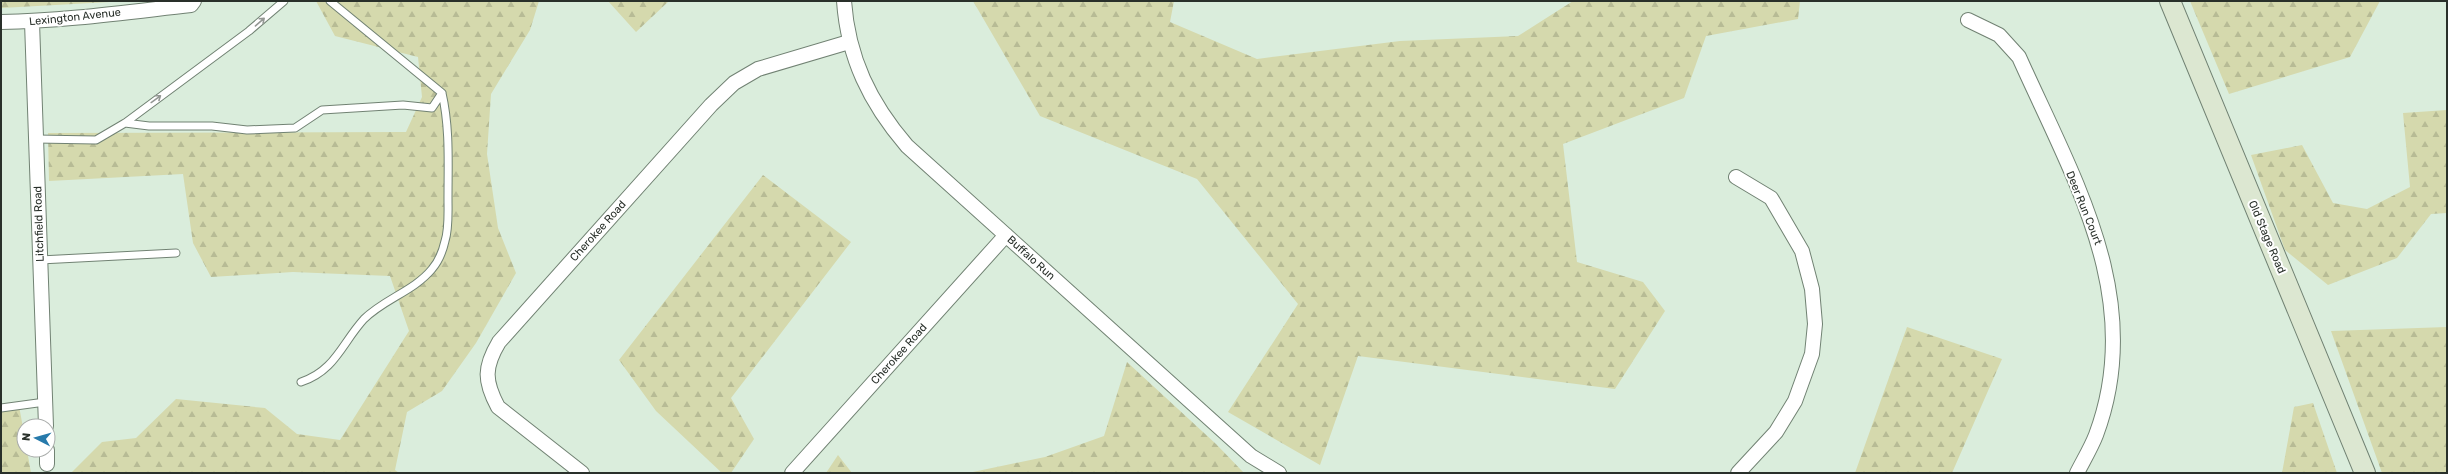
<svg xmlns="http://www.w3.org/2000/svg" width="2448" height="474" viewBox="0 0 2448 474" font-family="Rubik,sans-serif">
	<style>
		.forest { fill: url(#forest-firs) }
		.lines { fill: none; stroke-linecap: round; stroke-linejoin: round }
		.lane-casing { stroke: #718273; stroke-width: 9 }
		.street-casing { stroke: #718273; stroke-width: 16 }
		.secondary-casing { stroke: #718273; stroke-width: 22 }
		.lane { stroke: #fff; stroke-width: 7 }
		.street { stroke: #fff; stroke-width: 14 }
		.secondary { stroke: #dce7d1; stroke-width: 20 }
		.oneway { stroke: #949894 }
		.labels { text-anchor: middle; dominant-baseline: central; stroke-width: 4; stroke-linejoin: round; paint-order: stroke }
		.street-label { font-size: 11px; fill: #29302a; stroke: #fff }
	</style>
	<defs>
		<pattern id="forest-firs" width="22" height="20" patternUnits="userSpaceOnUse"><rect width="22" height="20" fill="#d5d9ad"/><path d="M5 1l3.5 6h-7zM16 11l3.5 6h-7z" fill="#b7bb95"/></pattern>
	</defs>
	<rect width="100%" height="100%" fill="#daeddc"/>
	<!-- forest -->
	<path class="forest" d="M 1,1 L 128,1 L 1,8 Z
		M 316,1 L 539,1 L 530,30 L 491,94 L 487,154 L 498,228 L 516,273 L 476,343 L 442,391 L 407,412 L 395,470 L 399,473 L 71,473 L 102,442 L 136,438 L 176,399 L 265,408 L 297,434 L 340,440 L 409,331 L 390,276 L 293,272 L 211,277 L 193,243 L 183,174 L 49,181 L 48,133 L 406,132 L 422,97 L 418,57 L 335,36 Z
		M 608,1 L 669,1 L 636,32 Z
		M 973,1 L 1174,1 L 1170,22 L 1257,59 L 1400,41 L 1518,36 L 1573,1 L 1800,1 L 1798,19 L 1706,36 L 1684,98 L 1563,144 L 1577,262 L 1643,282 L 1665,311 L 1615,389 L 1358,356 L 1320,465 L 1228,412 L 1298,304 L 1197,179 L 1040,116 Z
		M 2190,1 L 2380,1 L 2350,57 L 2229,94 Z
		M 2447,110 L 2447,213 L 2431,214 L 2397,258 L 2328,285 L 2285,250 L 2251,155 L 2302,145 L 2333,203 L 2367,209 L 2410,187 L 2403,113 Z
		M 763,175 L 851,242 L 731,398 L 754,439 L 731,473 L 722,473 L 656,411 L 619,360 Z
		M 1907,327 L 2002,359 L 1952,473 L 1855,473 Z
		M 2447,327 L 2447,473 L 2382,473 L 2331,331 Z
		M 1127,362 L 1216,444 L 1244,473 L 968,473 L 1045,457 L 1104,436 Z
		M 2313,403 L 2337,473 L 2282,473 L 2294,407 Z
		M 1,405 L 19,406 L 24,433 L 24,450 L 27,450 L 31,473 L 1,473 Z
		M 838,455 L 852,473 L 826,473 Z"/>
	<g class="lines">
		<!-- lane casing -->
		<g class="lane-casing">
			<path id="lane" d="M 125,123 L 149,126 L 212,126 L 247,130 L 295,128 L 322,110 L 403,105 L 432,108 L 442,93 L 330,1
				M 36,139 L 96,140 L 125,123 L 249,31 L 284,1
				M 40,260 L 176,253
				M 301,382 C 335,371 342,343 364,319 C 384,299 414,291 432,269 C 438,262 443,250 445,241 C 449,229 448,212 448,199 C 448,163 450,128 442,93
				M 1,408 L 45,402"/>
		</g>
		<!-- street casing -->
		<g class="street-casing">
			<path id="street" d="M 844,1 C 848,58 870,103 907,146 L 1251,456 L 1279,473
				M 1968,20 L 1999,35 L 2019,57 C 2073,178 2147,299 2096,435 C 2091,448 2083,461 2077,473
				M 1,22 C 64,21 128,12 191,5 L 194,1
				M 32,22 L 46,426
				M 1736,177 L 1771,198 L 1802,251 L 1812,289 L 1815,324 L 1812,354 L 1795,401 L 1776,432 L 1738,473
				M 47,450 L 47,464
				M 582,473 L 498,407 C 484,381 484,367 499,342 L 711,105 L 734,83 L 758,69 L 849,42
				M 792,473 L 1006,235"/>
		</g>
		<!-- secondary casing -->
		<g class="secondary-casing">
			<path id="secondary" d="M 2170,1 L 2365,473"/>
		</g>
		<!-- lane -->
		<use href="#lane" class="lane"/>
		<!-- street -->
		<use href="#street" class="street"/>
		<!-- secondary -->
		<use href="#secondary" class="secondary"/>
	</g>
	<!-- one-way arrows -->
	<defs><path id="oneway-shaft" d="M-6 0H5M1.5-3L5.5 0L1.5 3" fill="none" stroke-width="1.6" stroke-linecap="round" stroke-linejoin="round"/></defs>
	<g class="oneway">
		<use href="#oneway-shaft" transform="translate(260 22) rotate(-41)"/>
		<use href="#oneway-shaft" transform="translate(156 99) rotate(-36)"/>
	</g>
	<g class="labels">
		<!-- street labels -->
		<g class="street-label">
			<text transform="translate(75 17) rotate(-6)">Lexington Avenue</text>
			<text transform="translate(2084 208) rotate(68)">Deer Run Court</text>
			<text transform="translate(39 224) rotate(-92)">Litchfield Road</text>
			<text transform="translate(598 231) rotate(-48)">Cherokee Road</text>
			<text transform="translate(2267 237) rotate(67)">Old Stage Road</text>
			<text transform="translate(1031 258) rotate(42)">Buffalo Run</text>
			<text transform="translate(899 354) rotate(-48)">Cherokee Road</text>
		</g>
	</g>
	<!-- border -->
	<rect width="2448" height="474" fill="none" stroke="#29302a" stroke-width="4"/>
	<!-- north arrow -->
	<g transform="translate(36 438) rotate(276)"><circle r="19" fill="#ffffff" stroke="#a9acaa"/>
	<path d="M0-3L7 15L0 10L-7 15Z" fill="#277aab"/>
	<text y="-6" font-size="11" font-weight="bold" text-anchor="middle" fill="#29302a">N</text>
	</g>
</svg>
